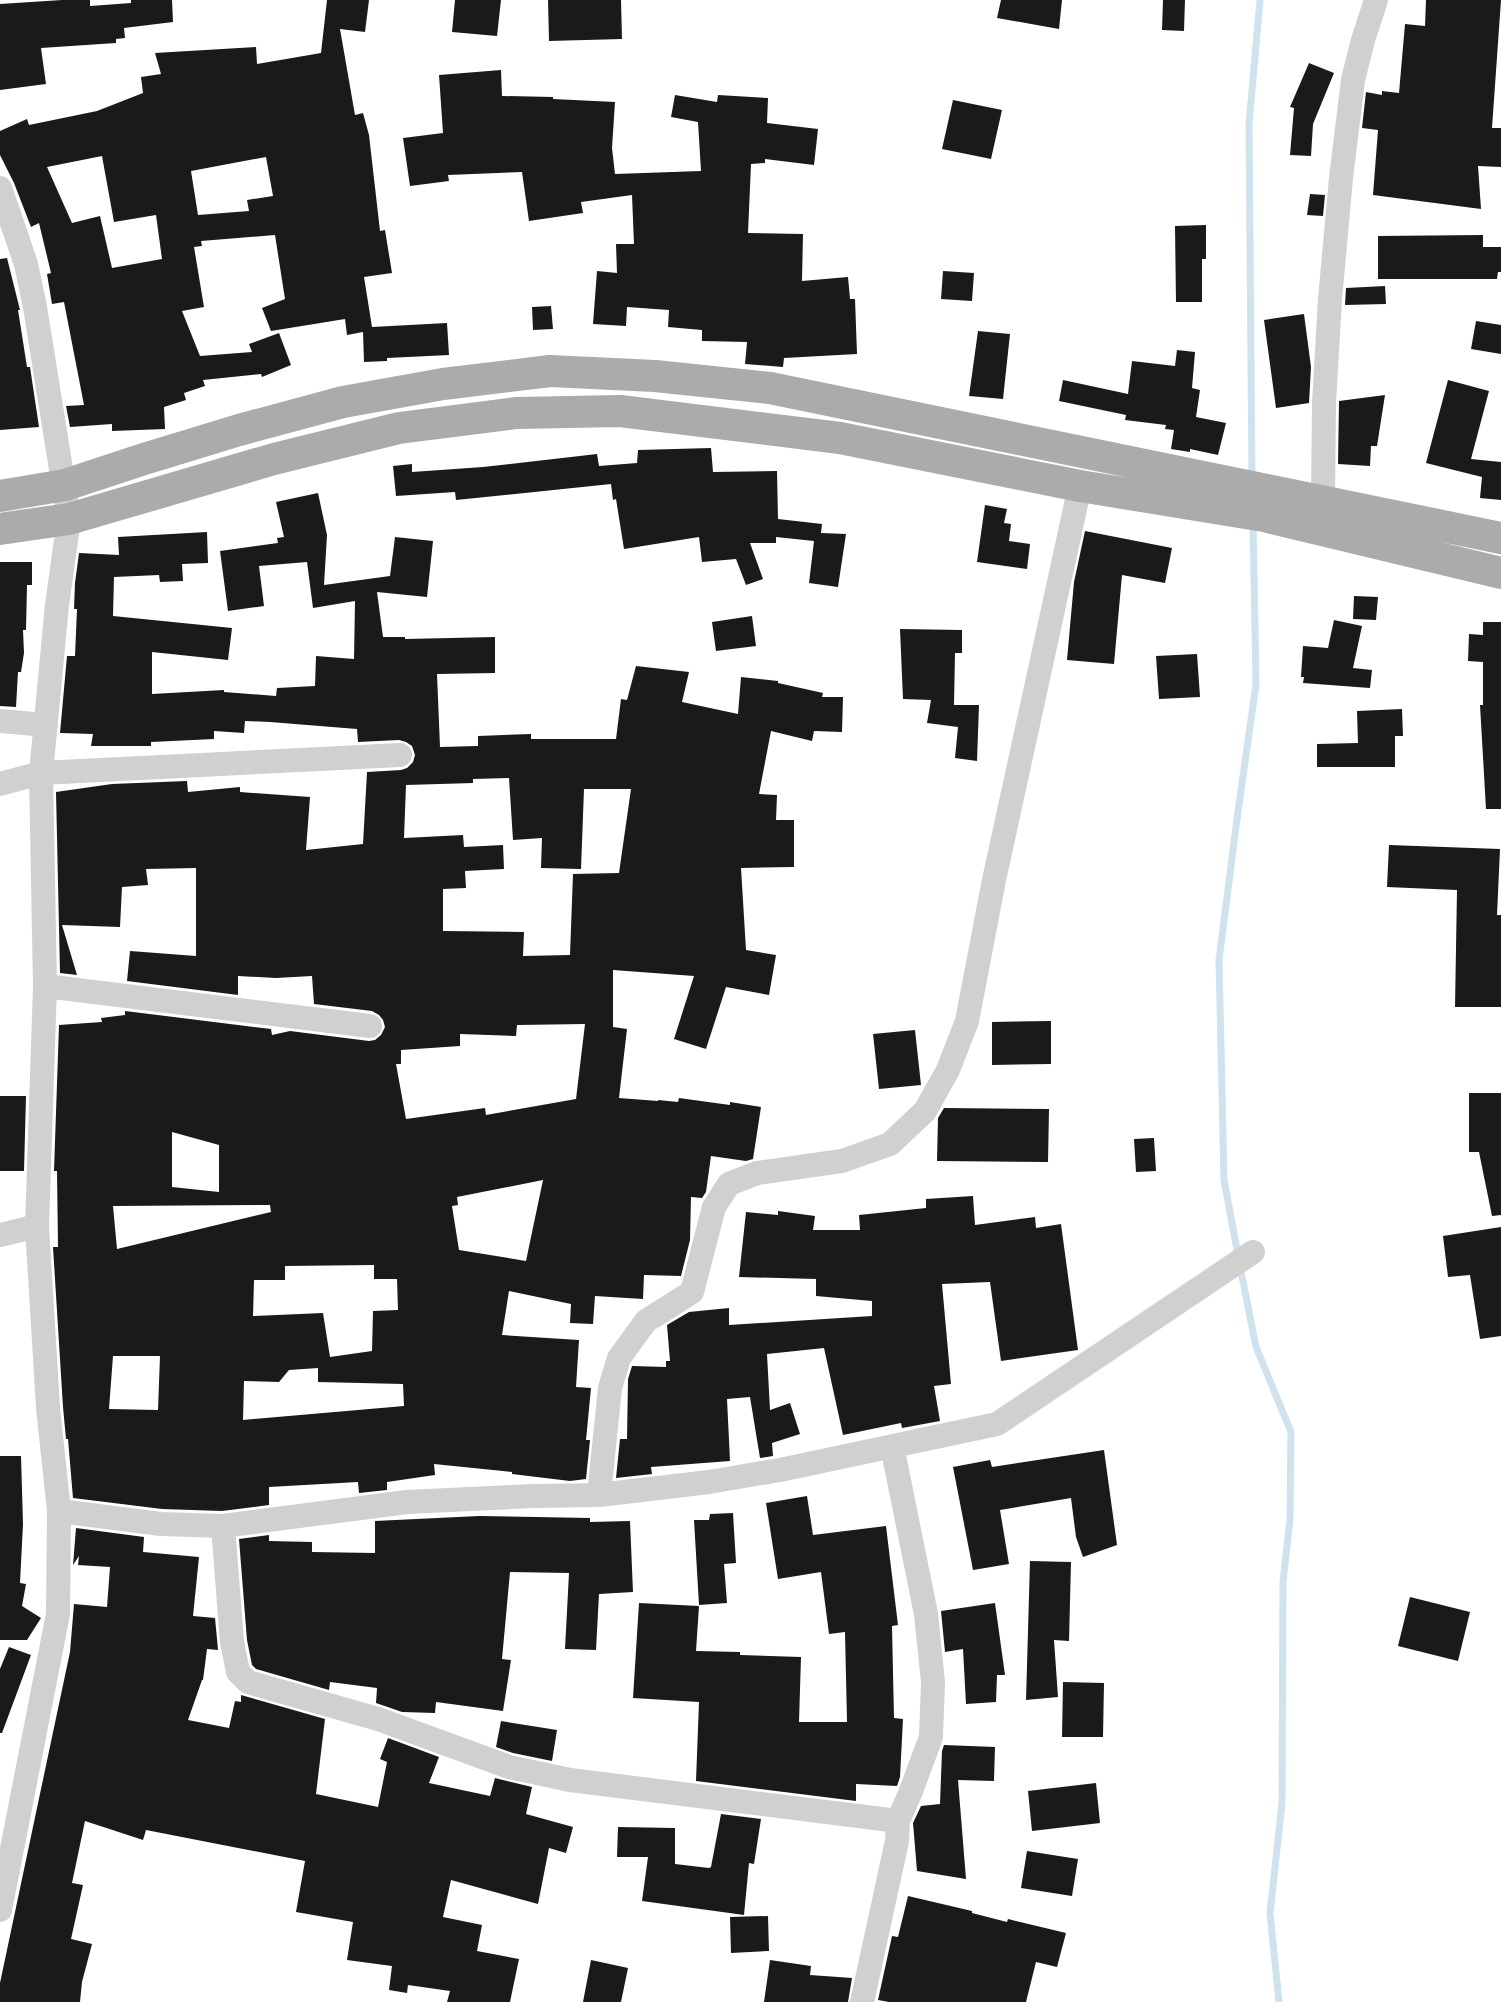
<svg xmlns="http://www.w3.org/2000/svg" width="1501" height="2002" viewBox="0 0 1501 2002" font-family="Overpass,sans-serif">
	<style>
		.lines { fill: none; stroke-linecap: round; stroke-linejoin: round }
		.stream { stroke: #cfe2ee; stroke-width: 7 }
		.building { fill: #1a1a1a; fill-rule: evenodd }
		.minor { stroke: #d0d0d0; stroke-width: 24 }
		.major { stroke: #ababab; stroke-width: 32 }
	</style>
	<rect width="100%" height="100%" fill="#fff"/>
	<g class="lines">
		<!-- stream -->
		<path class="stream" d="M 1252,478 L 1249,124 L 1260,0
			M 1238,1255 L 1224,1180 L 1219,960 L 1237,819 L 1256,684 L 1253,522
			M 1240,1266 L 1256,1347 L 1291,1432 L 1290,1519 L 1283,1582 L 1282,1803 L 1270,1913 L 1279,2002"/>
	</g>
	<!-- building -->
	<path class="building" d="M 62,0 L 90,0 L 90,6 L 131,3 L 131,0 L 172,0 L 173,22 L 124,28 L 125,38 L 116,39 L 116,43 L 41,48 L 46,84 L 0,90 L 0,4 Z
		M 327,0 L 369,0 L 365,32 L 340,29 L 355,115 L 363,113 L 369,135 L 380,231 L 385,230 L 392,273 L 364,277 L 372,327 L 447,323 L 449,355 L 387,358 L 387,361 L 364,362 L 363,332 L 347,335 L 345,319 L 271,331 L 262,308 L 285,299 L 275,235 L 201,241 L 202,246 L 194,247 L 204,307 L 182,311 L 200,356 L 252,352 L 249,344 L 279,333 L 291,365 L 262,377 L 261,374 L 203,380 L 205,386 L 184,393 L 186,400 L 164,407 L 165,429 L 112,431 L 112,424 L 70,427 L 66,406 L 84,405 L 64,302 L 52,304 L 47,274 L 51,273 L 39,223 L 31,227 L 14,183 L 0,155 L 0,131 L 27,119 L 29,125 L 97,111 L 143,93 L 141,77 L 161,74 L 155,53 L 256,47 L 257,64 L 321,53 ZM 102,156 L 114,222 L 156,215 L 162,259 L 112,268 L 100,216 L 72,223 L 47,167 ZM 266,157 L 273,196 L 247,200 L 249,211 L 198,215 L 191,171 Z
		M 455,0 L 501,0 L 497,36 L 452,32 Z
		M 548,0 L 621,0 L 622,39 L 549,41 Z
		M 1001,0 L 1062,0 L 1059,29 L 997,18 Z
		M 1163,0 L 1185,0 L 1184,31 L 1162,30 Z
		M 1426,0 L 1501,0 L 1492,128 L 1501,128 L 1501,167 L 1478,166 L 1481,209 L 1373,195 L 1378,130 L 1362,128 L 1366,92 L 1382,95 L 1382,91 L 1399,93 L 1405,24 L 1425,26 Z
		M 1309,63 L 1334,73 L 1313,124 L 1311,156 L 1290,155 L 1294,108 L 1290,107 Z
		M 501,70 L 502,96 L 553,97 L 553,99 L 615,102 L 612,148 L 615,174 L 701,171 L 698,122 L 671,117 L 675,95 L 717,102 L 718,95 L 768,98 L 767,123 L 818,129 L 814,165 L 765,159 L 765,163 L 751,164 L 748,233 L 803,234 L 802,281 L 848,277 L 850,299 L 855,299 L 857,354 L 784,358 L 783,367 L 745,364 L 747,342 L 702,341 L 702,330 L 668,327 L 669,310 L 627,307 L 626,326 L 593,324 L 597,271 L 617,273 L 616,244 L 634,244 L 632,195 L 581,202 L 583,213 L 529,221 L 522,172 L 448,175 L 449,181 L 410,186 L 403,138 L 443,133 L 439,75 Z
		M 953,100 L 1002,110 L 991,159 L 942,149 Z
		M 1310,194 L 1325,195 L 1323,216 L 1307,215 Z
		M 1206,225 L 1206,259 L 1202,259 L 1202,302 L 1176,302 L 1175,226 Z
		M 1483,235 L 1483,247 L 1501,247 L 1501,272 L 1498,272 L 1497,279 L 1378,279 L 1378,236 Z
		M 7,258 L 20,310 L 18,310 L 27,367 L 30,367 L 39,427 L 0,430 L 0,259 Z
		M 943,271 L 974,273 L 972,301 L 941,299 Z
		M 1385,286 L 1386,304 L 1345,305 L 1346,288 Z
		M 551,306 L 553,329 L 533,330 L 532,307 Z
		M 1304,314 L 1311,367 L 1309,403 L 1276,408 L 1264,320 Z
		M 1476,321 L 1501,325 L 1501,354 L 1471,349 Z
		M 978,331 L 1010,334 L 1003,399 L 969,396 Z
		M 1177,350 L 1195,352 L 1192,388 L 1200,390 L 1196,417 L 1226,423 L 1218,455 L 1190,449 L 1190,452 L 1171,449 L 1174,430 L 1165,429 L 1166,425 L 1125,420 L 1126,415 L 1059,401 L 1063,380 L 1128,394 L 1132,361 L 1175,366 Z
		M 1448,380 L 1489,391 L 1471,459 L 1501,462 L 1501,500 L 1480,498 L 1482,477 L 1426,463 Z
		M 1385,395 L 1377,446 L 1371,446 L 1370,466 L 1338,464 L 1339,401 Z
		M 711,448 L 713,472 L 777,471 L 778,519 L 822,524 L 821,533 L 846,534 L 838,587 L 809,583 L 814,541 L 776,537 L 776,543 L 750,543 L 763,579 L 746,585 L 736,559 L 702,562 L 699,537 L 624,549 L 616,499 L 613,500 L 611,484 L 456,500 L 455,492 L 396,496 L 393,466 L 412,464 L 412,472 L 483,467 L 597,454 L 599,466 L 637,463 L 638,450 Z
		M 318,493 L 327,535 L 324,585 L 390,576 L 395,537 L 433,541 L 427,597 L 377,592 L 383,637 L 405,637 L 405,639 L 495,637 L 495,673 L 437,674 L 440,747 L 478,746 L 478,736 L 531,734 L 531,739 L 616,739 L 621,699 L 627,700 L 636,666 L 689,672 L 682,702 L 738,714 L 741,677 L 778,681 L 778,683 L 823,693 L 822,697 L 843,697 L 842,732 L 814,731 L 812,741 L 771,731 L 759,794 L 777,795 L 776,820 L 794,820 L 794,867 L 741,868 L 746,950 L 776,955 L 769,995 L 726,987 L 706,1049 L 674,1039 L 694,976 L 613,970 L 613,1027 L 627,1029 L 619,1098 L 658,1101 L 658,1100 L 678,1102 L 679,1098 L 730,1105 L 730,1102 L 761,1107 L 753,1159 L 746,1161 L 711,1156 L 706,1192 L 702,1198 L 691,1197 L 690,1240 L 681,1276 L 644,1275 L 643,1299 L 595,1296 L 593,1324 L 570,1323 L 571,1304 L 509,1291 L 502,1335 L 579,1340 L 576,1387 L 591,1388 L 586,1440 L 590,1440 L 586,1479 L 570,1481 L 512,1474 L 512,1472 L 434,1464 L 435,1475 L 387,1482 L 387,1490 L 359,1493 L 358,1482 L 269,1487 L 269,1505 L 222,1511 L 162,1509 L 73,1498 L 68,1439 L 66,1439 L 63,1407 L 53,1247 L 58,1247 L 57,1171 L 54,1171 L 59,1025 L 102,1022 L 101,1018 L 125,1015 L 125,1011 L 271,1029 L 272,1035 L 290,1031 L 369,1041 L 375,1040 L 381,1035 L 385,1027 L 383,1020 L 379,1015 L 372,1011 L 314,1004 L 312,976 L 276,978 L 238,976 L 238,995 L 127,981 L 130,951 L 196,956 L 196,868 L 146,869 L 148,885 L 122,887 L 120,927 L 62,925 L 77,975 L 60,973 L 56,792 L 112,784 L 187,781 L 188,792 L 240,787 L 240,792 L 310,797 L 306,850 L 363,844 L 367,772 L 401,770 L 407,768 L 413,762 L 415,755 L 412,746 L 406,742 L 399,740 L 358,742 L 357,729 L 270,722 L 245,721 L 244,733 L 214,731 L 214,739 L 151,742 L 151,746 L 91,746 L 93,734 L 60,733 L 67,656 L 75,656 L 77,609 L 74,609 L 75,583 L 79,553 L 119,555 L 118,537 L 207,532 L 208,563 L 182,564 L 183,581 L 160,582 L 159,575 L 114,577 L 113,616 L 232,628 L 228,660 L 152,652 L 152,694 L 224,690 L 224,692 L 276,696 L 277,688 L 315,686 L 316,656 L 354,659 L 355,601 L 313,608 L 307,562 L 259,566 L 264,606 L 228,611 L 220,551 L 278,543 L 277,538 L 284,537 L 276,502 ZM 509,778 L 513,840 L 542,838 L 541,868 L 581,869 L 584,789 L 631,789 L 619,873 L 573,874 L 570,955 L 523,956 L 524,932 L 443,931 L 443,889 L 466,888 L 465,871 L 504,869 L 503,845 L 464,847 L 463,835 L 404,838 L 406,785 L 473,783 L 473,779 ZM 585,1024 L 576,1099 L 486,1115 L 485,1108 L 406,1119 L 396,1064 L 401,1064 L 401,1050 L 460,1046 L 460,1034 L 516,1036 L 517,1025 ZM 172,1132 L 219,1145 L 219,1192 L 172,1187 ZM 543,1180 L 526,1261 L 459,1250 L 452,1206 L 458,1205 L 457,1197 ZM 270,1205 L 271,1212 L 117,1249 L 113,1206 ZM 374,1265 L 374,1279 L 397,1279 L 398,1310 L 373,1311 L 372,1351 L 330,1357 L 323,1313 L 253,1316 L 254,1280 L 285,1280 L 285,1266 ZM 113,1356 L 160,1356 L 158,1410 L 109,1409 ZM 318,1368 L 318,1382 L 403,1384 L 404,1406 L 243,1420 L 244,1381 L 279,1382 L 289,1370 Z
		M 985,505 L 1007,509 L 1004,523 L 1011,524 L 1009,541 L 1030,544 L 1027,569 L 977,562 Z
		M 1085,531 L 1172,548 L 1165,583 L 1122,575 L 1114,664 L 1067,660 L 1074,582 Z
		M 0,562 L 32,562 L 32,585 L 27,585 L 26,630 L 23,630 L 24,653 L 21,672 L 18,672 L 16,707 L 0,706 Z
		M 1354,596 L 1378,597 L 1376,620 L 1353,619 Z
		M 752,616 L 756,646 L 716,651 L 712,622 Z
		M 1334,620 L 1362,626 L 1353,668 L 1372,670 L 1370,688 L 1303,683 L 1304,677 L 1301,677 L 1303,646 L 1328,648 Z
		M 1483,622 L 1501,622 L 1501,809 L 1486,809 L 1480,705 L 1483,705 L 1483,662 L 1468,661 L 1469,634 L 1483,635 Z
		M 900,629 L 962,630 L 962,653 L 955,653 L 954,705 L 979,705 L 977,761 L 955,758 L 958,727 L 927,723 L 931,700 L 903,699 Z
		M 1197,654 L 1200,697 L 1159,699 L 1156,656 Z
		M 1402,709 L 1403,736 L 1395,736 L 1395,767 L 1317,767 L 1317,744 L 1358,743 L 1357,711 Z
		M 1389,845 L 1500,849 L 1497,915 L 1501,915 L 1501,1007 L 1455,1007 L 1457,890 L 1387,887 Z
		M 1051,1021 L 1051,1064 L 992,1065 L 992,1022 Z
		M 915,1030 L 921,1085 L 879,1089 L 873,1034 Z
		M 1469,1093 L 1501,1093 L 1501,1215 L 1492,1216 L 1479,1152 L 1469,1152 Z
		M 0,1096 L 26,1096 L 24,1171 L 0,1171 Z
		M 944,1108 L 1049,1109 L 1048,1162 L 937,1161 L 938,1118 Z
		M 1154,1138 L 1156,1171 L 1136,1172 L 1134,1139 Z
		M 973,1196 L 975,1225 L 1035,1217 L 1036,1228 L 1061,1224 L 1078,1350 L 1001,1361 L 990,1282 L 942,1284 L 951,1384 L 934,1386 L 940,1421 L 902,1428 L 901,1423 L 843,1435 L 824,1348 L 767,1354 L 770,1410 L 790,1403 L 800,1434 L 772,1443 L 773,1456 L 760,1458 L 750,1397 L 727,1399 L 730,1461 L 651,1467 L 652,1474 L 616,1478 L 620,1439 L 627,1439 L 628,1379 L 632,1366 L 666,1367 L 666,1361 L 670,1361 L 667,1325 L 689,1312 L 729,1308 L 729,1325 L 872,1316 L 872,1301 L 816,1296 L 816,1279 L 739,1277 L 746,1212 L 778,1215 L 778,1211 L 815,1216 L 813,1230 L 860,1230 L 859,1215 L 926,1208 L 926,1199 Z
		M 1501,1227 L 1501,1336 L 1480,1339 L 1470,1275 L 1448,1277 L 1443,1236 Z
		M 1104,1450 L 1117,1545 L 1083,1557 L 1076,1537 L 1071,1498 L 1000,1510 L 1009,1564 L 973,1570 L 953,1467 L 990,1460 L 992,1467 Z
		M 0,1456 L 21,1456 L 23,1524 L 20,1583 L 26,1584 L 22,1606 L 41,1618 L 27,1640 L 0,1640 Z
		M 807,1496 L 813,1535 L 886,1526 L 898,1625 L 892,1626 L 894,1718 L 903,1719 L 900,1777 L 897,1786 L 856,1784 L 856,1801 L 696,1781 L 699,1702 L 633,1698 L 639,1603 L 699,1606 L 696,1651 L 740,1652 L 740,1655 L 801,1657 L 799,1722 L 847,1722 L 845,1632 L 829,1634 L 821,1572 L 778,1579 L 766,1503 Z
		M 733,1513 L 736,1563 L 724,1564 L 727,1603 L 699,1605 L 694,1520 L 709,1520 L 710,1514 Z
		M 479,1516 L 590,1518 L 590,1522 L 630,1521 L 633,1592 L 599,1594 L 596,1650 L 565,1649 L 569,1573 L 510,1572 L 502,1659 L 511,1660 L 503,1711 L 436,1702 L 435,1713 L 402,1712 L 376,1703 L 377,1688 L 330,1682 L 329,1690 L 256,1669 L 252,1665 L 247,1640 L 239,1539 L 269,1535 L 269,1541 L 312,1542 L 312,1552 L 375,1553 L 375,1521 Z
		M 76,1528 L 144,1537 L 143,1552 L 199,1557 L 193,1616 L 215,1618 L 218,1650 L 207,1649 L 203,1680 L 202,1680 L 188,1720 L 229,1728 L 235,1701 L 241,1702 L 241,1695 L 325,1719 L 316,1794 L 378,1807 L 387,1762 L 380,1759 L 388,1738 L 439,1757 L 429,1783 L 490,1796 L 495,1778 L 532,1787 L 526,1814 L 573,1827 L 566,1853 L 549,1848 L 538,1904 L 451,1880 L 443,1917 L 482,1925 L 477,1951 L 519,1959 L 510,2002 L 447,2002 L 450,1991 L 408,1985 L 407,1993 L 389,1990 L 392,1966 L 347,1960 L 353,1922 L 296,1912 L 305,1861 L 146,1830 L 143,1840 L 85,1821 L 72,1883 L 83,1885 L 71,1939 L 92,1944 L 82,1982 L 80,2002 L 0,2002 L 0,1983 L 70,1652 L 74,1604 L 107,1607 L 110,1567 L 78,1565 L 79,1556 L 73,1565 Z
		M 1030,1561 L 1071,1562 L 1069,1641 L 1054,1640 L 1058,1697 L 1026,1700 Z
		M 1410,1597 L 1470,1612 L 1458,1661 L 1398,1646 Z
		M 995,1603 L 1005,1675 L 997,1675 L 996,1702 L 966,1704 L 963,1649 L 945,1652 L 941,1611 Z
		M 9,1647 L 31,1655 L 2,1733 L 0,1733 L 0,1669 Z
		M 1063,1682 L 1104,1683 L 1103,1737 L 1062,1737 Z
		M 501,1721 L 557,1730 L 552,1761 L 513,1753 L 496,1747 Z
		M 944,1745 L 995,1747 L 994,1781 L 958,1780 L 966,1879 L 917,1871 L 913,1823 L 921,1806 L 940,1804 L 942,1751 Z
		M 1096,1783 L 1100,1823 L 1032,1831 L 1028,1791 Z
		M 721,1814 L 761,1819 L 754,1864 L 749,1863 L 744,1915 L 642,1901 L 648,1857 L 617,1857 L 618,1827 L 675,1828 L 675,1864 L 709,1868 L 711,1867 Z
		M 1027,1851 L 1078,1859 L 1072,1896 L 1021,1888 Z
		M 908,1896 L 972,1911 L 972,1913 L 1007,1922 L 1008,1919 L 1066,1933 L 1057,1967 L 1036,1962 L 1026,2002 L 889,2002 L 878,2000 L 892,1936 L 898,1937 Z
		M 768,1916 L 769,1951 L 731,1953 L 730,1917 Z
		M 591,1960 L 628,1968 L 621,2002 L 583,2002 Z
		M 770,1960 L 811,1966 L 810,1975 L 852,1978 L 848,2002 L 764,2002 Z"/>
	<g class="lines">
		<!-- minor -->
		<path class="minor" d="M 0,188 L 26,264 L 35,307 L 69,519 L 57,605 L 41,773 L 45,986 L 37,1226 L 48,1408 L 59,1511 L 58,1614 L 0,1910
			M 1323,501 L 1324,403 L 1330,299 L 1341,178 L 1353,80 L 1363,40 L 1376,0
			M 0,721 L 46,725
			M 0,784 L 41,773 L 400,755
			M 45,986 L 370,1026
			M 0,1235 L 37,1226
			M 599,1495 L 610,1388 L 619,1358 L 646,1321 L 692,1292 L 714,1207 L 729,1184 L 757,1173 L 842,1161 L 890,1144 L 925,1111 L 948,1070 L 967,1021 L 994,880 L 1080,486
			M 59,1511 L 161,1524 L 223,1526 L 407,1502 L 534,1496 L 599,1495 L 709,1482 L 780,1470 L 997,1424 L 1253,1252
			M 223,1526 L 232,1642 L 238,1672 L 248,1682 L 378,1719 L 509,1767 L 570,1780 L 898,1821
			M 862,2002 L 897,1841 L 898,1821 L 911,1791 L 931,1737 L 933,1682 L 926,1614 L 892,1446"/>
		<!-- major -->
		<path class="major" d="M 0,496 L 65,485 L 144,459 L 239,430 L 343,402 L 443,384 L 550,371 L 655,376 L 770,388 L 1501,538
			M 0,529 L 69,519 L 274,459 L 399,428 L 516,413 L 620,411 L 840,438 L 1080,486 L 1264,516 L 1501,573"/>
	</g>
</svg>
